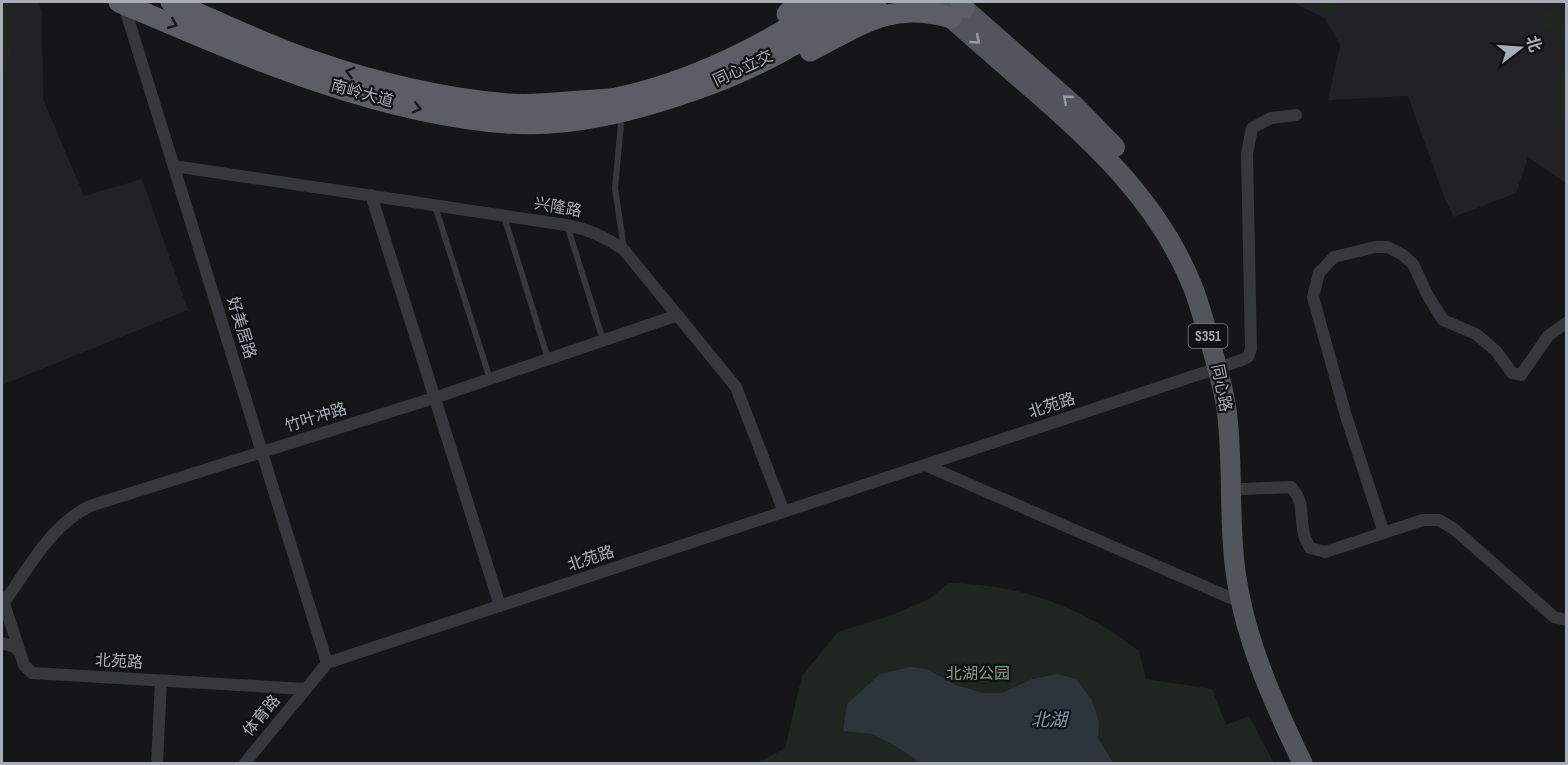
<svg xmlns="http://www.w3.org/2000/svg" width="1568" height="765" viewBox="0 0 1568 765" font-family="'Sofia Sans Condensed','Noto Sans SC',sans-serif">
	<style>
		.built { fill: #222225 }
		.green { fill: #1e261f }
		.water { fill: #2c353c }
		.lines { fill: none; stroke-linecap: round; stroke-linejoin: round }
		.service { stroke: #37383d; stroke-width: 6 }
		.minor { stroke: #37383d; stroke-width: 12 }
		.primary { stroke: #53555c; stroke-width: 20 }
		.trunk { stroke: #5b5e65; stroke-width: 21 }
		.oneway { stroke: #18191b }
		.oneway2 { stroke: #979ba6 }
		.labels { text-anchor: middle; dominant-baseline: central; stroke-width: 4.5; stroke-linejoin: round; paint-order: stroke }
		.shield { fill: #111113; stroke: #7b7e86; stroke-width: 1.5 }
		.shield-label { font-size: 15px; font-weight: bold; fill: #a8adb8 }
		.street-label { font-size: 16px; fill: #a8adb8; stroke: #111113 }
		.park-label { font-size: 16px; fill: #7fa381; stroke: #111113 }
		.water-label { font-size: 18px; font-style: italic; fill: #7f9bb3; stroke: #111113 }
	</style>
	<rect width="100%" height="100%" fill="#161618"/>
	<!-- built -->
	<path class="built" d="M 2,2 L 38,2 L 42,11 L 43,99 L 84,196 L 142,179 L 188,310 L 2,385 Z
		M 1292,2 L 1560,2 L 1566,5 L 1566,183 L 1528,157 L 1516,193 L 1454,217 L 1445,199 L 1408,96 L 1328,100 L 1340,45 L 1325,18 Z"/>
	<!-- green -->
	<path class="green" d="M 2,2 L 8,2 C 18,29 13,54 2,80 L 7,93 L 2,96 Z
		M 1318,2 L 1345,2 L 1326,14 Z
		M 1547,10 L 1566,22 L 1566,39 L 1540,23 Z
		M 1566,66 L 1566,130 C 1550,109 1552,88 1566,66 Z
		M 949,583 C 1024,585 1080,606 1139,651 L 1146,679 L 1212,689 L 1226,725 L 1249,716 L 1274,763 L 756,764 L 785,748 L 802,676 L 838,632 L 892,615 L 929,599 Z"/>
	<!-- water -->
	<path class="water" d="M 910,667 L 927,669 L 956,685 L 983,693 L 1002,693 L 1032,679 L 1058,674 L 1076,679 L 1092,700 L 1099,722 L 1098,738 L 1113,763 L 921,763 L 897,747 L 873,734 L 843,731 L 847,704 L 880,674 Z"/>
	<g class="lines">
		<!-- service -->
		<path class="service" d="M 621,124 L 615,188 L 624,249
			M 435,206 L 490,379
			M 504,216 L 548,359
			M 567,225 L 603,340"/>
		<!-- minor -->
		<path class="minor" d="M 123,2 L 327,663
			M 174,166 L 566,225 C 588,229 606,237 624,250 L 736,387 L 784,512
			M 371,195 L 500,606
			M 925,465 L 1240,602
			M 1243,489 L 1291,487 C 1306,504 1299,515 1304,534 C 1305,539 1308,544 1310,548 L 1325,552 L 1423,520 L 1439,520 L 1454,529 L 1554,617 L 1566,620
			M 1384,533 L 1346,416 L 1313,297 L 1319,273 L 1334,257 L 1375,247 L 1388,247 L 1403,255 L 1413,264 L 1428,296 L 1443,320 L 1476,334 L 1496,351 L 1512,373 L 1521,375 L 1548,336 L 1566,323
			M 2,597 L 24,665 L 32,673 L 306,689 L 327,663 L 1242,360 L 1248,357 L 1251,349 L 1247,154 L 1252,128 L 1271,118 L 1296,115
			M 2,605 C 28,570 49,526 90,506 L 434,398 L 678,315
			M 2,643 L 15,647 L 20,653
			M 157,764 L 161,681
			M 244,764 L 306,689"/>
		<!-- primary -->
		<path class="primary" d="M 932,2 C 963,28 993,55 1024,82 C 1093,141 1161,204 1194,290 C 1200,306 1204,322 1209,338 C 1216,363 1224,388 1227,413 C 1233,461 1229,510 1234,558 C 1241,631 1271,698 1303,764
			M 957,2 L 1075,106 L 1115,147"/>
		<!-- trunk -->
		<path class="trunk" d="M 119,2 C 241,54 373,113 507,123 C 571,128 637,110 697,89 C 749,71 815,38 855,2
			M 171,2 C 218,21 265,45 313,61 C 372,82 446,99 508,104 C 532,106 556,103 580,101 C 592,100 605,100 616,98 C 694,82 765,45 830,2
			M 961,2 L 964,8
			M 787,14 L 799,2
			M 847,26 L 876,2
			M 810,51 C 862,25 891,0 951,18"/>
	</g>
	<!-- one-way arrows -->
	<defs><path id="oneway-chevron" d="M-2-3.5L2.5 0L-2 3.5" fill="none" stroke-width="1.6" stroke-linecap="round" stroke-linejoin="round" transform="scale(1.5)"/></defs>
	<g class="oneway">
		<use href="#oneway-chevron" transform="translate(173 24) rotate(22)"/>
		<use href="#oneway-chevron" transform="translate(350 72) rotate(-164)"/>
		<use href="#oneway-chevron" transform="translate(417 108) rotate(13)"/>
	</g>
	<g class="oneway2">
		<use href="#oneway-chevron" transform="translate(976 40) rotate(41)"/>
		<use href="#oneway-chevron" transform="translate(1067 99) rotate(-139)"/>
	</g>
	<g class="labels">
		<!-- shield labels -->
		<rect class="shield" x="1188.5" y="324" width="39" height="24" rx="4.5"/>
		<g class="shield-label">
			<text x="1208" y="336">S351</text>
		</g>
		<!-- street labels -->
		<g class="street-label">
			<text transform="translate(743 69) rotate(-25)">同心立交</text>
			<text transform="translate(362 94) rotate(15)">南岭大道</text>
			<text transform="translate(558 208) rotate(10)">兴隆路</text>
			<text transform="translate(241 328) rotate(73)">好美居路</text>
			<text transform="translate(1221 388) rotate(79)">同心路</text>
			<text transform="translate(1052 406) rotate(-18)">北苑路</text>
			<text transform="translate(316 418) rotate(-17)">竹叶冲路</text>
			<text transform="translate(591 559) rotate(-18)">北苑路</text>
			<text transform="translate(119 662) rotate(3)">北苑路</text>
			<text transform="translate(262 716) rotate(-50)">体育路</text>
		</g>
		<!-- park labels -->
		<g class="park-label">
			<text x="978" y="674">北湖公园</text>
		</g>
		<!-- water labels -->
		<g class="water-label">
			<text x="1049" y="720">北湖</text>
		</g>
	</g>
	<!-- border -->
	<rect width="1568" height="765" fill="none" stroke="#a8adb8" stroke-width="6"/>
	<!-- north arrow -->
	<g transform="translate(1520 48) rotate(73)" stroke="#111113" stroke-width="4.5" paint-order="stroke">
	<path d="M0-4.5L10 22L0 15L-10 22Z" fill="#a8adb8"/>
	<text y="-9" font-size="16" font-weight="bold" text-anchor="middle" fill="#a8adb8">北</text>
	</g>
</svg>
